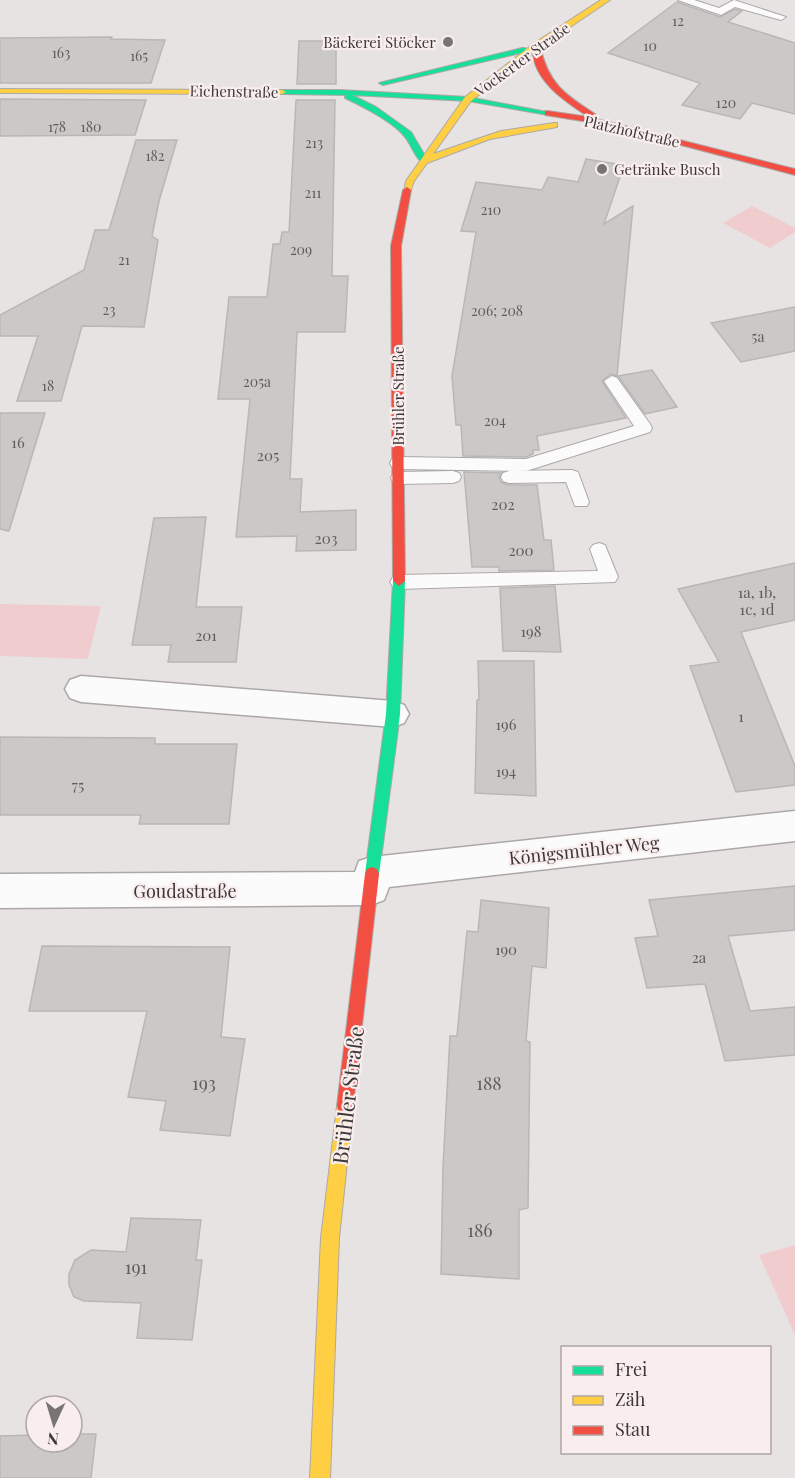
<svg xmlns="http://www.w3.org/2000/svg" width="795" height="1478" viewBox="0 0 795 1478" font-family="'Playfair Display',serif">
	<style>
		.green { fill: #f1cccf }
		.building { fill: #cbc8c8; stroke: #bab6b6; stroke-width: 1.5 }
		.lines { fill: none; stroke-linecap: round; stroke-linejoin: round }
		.lane-casing { stroke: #aca8a8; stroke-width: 2 }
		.street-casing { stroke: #aca8a8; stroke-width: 3 }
		.fast-casing { stroke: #aca8a8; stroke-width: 2 }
		.slow-casing { stroke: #aca8a8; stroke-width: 2 }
		.jam-casing { stroke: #aca8a8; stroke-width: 2 }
		.lane { fill: #fcfbfb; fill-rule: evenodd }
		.street { fill: #fcfbfb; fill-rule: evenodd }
		.fast { fill: #16e098; fill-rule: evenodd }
		.slow { fill: #ffcf43; fill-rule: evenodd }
		.jam { fill: #f24e42; fill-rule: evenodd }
		.poi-dot { fill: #797474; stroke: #f9eded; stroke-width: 2 }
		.labels { text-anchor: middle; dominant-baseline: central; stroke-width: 4.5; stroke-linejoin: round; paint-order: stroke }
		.far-number-label { font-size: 14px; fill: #605c5c }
		.far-poi-label { font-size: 15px; fill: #3d3838; stroke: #f9eded; text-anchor: end }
		.far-street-label { font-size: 15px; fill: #3d3838; stroke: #f9eded }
		.number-label { font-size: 15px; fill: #605c5c }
		.street-label { font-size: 18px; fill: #3d3838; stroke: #f9eded }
		.near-number-label { font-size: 18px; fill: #605c5c }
		.near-street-label { font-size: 21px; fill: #3d3838; stroke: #f9eded }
	</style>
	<rect width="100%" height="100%" fill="#e8e3e3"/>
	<!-- green -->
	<path class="green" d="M 752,206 L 795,228 L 795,232 L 770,248 L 723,223 Z
		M 0,604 L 101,606 L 88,659 L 0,656 Z
		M 795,1245 L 795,1335 L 759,1255 Z"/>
	<!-- building -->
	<path class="building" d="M 677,2 L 720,17 L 735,9 L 742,11 L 728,22 L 795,43 L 795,114 L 752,103 L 740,119 L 682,105 L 700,83 L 608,53 Z
		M 112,37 L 111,39 L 165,40 L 151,83 L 0,83 L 0,38 Z
		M 299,41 L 336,41 L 336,84 L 297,84 Z
		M 0,99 L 146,100 L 135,135 L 0,136 Z
		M 296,100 L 335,100 L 332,276 L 348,276 L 345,332 L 297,332 L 290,479 L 302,479 L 300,512 L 356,510 L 356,550 L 296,551 L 297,536 L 236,537 L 250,399 L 218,399 L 229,297 L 267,297 L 273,244 L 280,244 L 282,232 L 289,232 Z
		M 136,140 L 177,140 L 159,201 L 152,236 L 158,240 L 144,327 L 82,326 L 61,401 L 17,401 L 38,336 L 0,336 L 0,315 L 84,270 L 95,230 L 109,230 Z
		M 586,159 L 624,165 L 604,224 L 633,206 L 617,376 L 611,374 L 602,381 L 626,418 L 537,436 L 539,450 L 533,450 L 533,454 L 526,457 L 463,456 L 461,425 L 456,425 L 452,376 L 476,232 L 461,231 L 476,182 L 542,190 L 548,177 L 578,182 Z
		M 795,307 L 795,351 L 741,362 L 711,323 Z
		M 652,370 L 677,407 L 645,414 L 618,376 Z
		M 0,413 L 45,413 L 9,531 L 0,529 Z
		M 464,472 L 501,473 L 499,478 L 501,482 L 508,485 L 537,485 L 544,540 L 551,540 L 554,570 L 499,571 L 499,567 L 472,567 Z
		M 206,517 L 196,607 L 242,607 L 236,662 L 168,662 L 171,645 L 132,645 L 154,518 Z
		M 795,563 L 795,620 L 741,632 L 795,766 L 795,785 L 736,792 L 690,666 L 719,662 L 678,589 Z
		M 555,586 L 561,652 L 503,651 L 500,588 Z
		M 478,661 L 534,661 L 536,796 L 475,793 L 477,700 L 479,700 Z
		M 0,737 L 155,738 L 155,744 L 237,744 L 229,824 L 139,824 L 141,815 L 0,815 Z
		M 795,886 L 795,930 L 728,936 L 750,1011 L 795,1007 L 795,1055 L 725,1061 L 705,984 L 647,988 L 635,938 L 658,936 L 649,900 Z
		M 481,900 L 549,908 L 546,968 L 532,966 L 526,1041 L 530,1042 L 528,1208 L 519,1210 L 519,1279 L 441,1274 L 443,1167 L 450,1036 L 457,1036 L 467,931 L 478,932 Z
		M 42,946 L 230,947 L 221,1037 L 245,1039 L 230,1136 L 160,1130 L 166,1101 L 128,1097 L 147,1011 L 29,1011 Z
		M 131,1218 L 201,1220 L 196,1260 L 202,1260 L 192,1340 L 137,1338 L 141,1303 L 84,1301 L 74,1297 L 69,1285 L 69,1274 L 75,1260 L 91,1250 L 126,1252 Z
		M 72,1434 L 96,1434 L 91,1478 L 0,1478 L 0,1436 L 36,1435 L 36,1442 L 72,1442 Z"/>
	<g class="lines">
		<!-- lane casing -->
		<g class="lane-casing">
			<path id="lane" d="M 678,0 L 694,0 L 719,8 L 734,0 L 786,17 L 781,20 L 735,7 L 721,15 Z
				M 612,376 L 617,378 L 650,424 L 652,428 L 650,432 L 526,471 L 398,469 L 392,467 L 390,463 L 392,459 L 398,457 L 526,459 L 634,426 L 604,381 Z
				M 572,470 L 578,472 L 589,502 L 587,506 L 575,506 L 566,482 L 509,483 L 503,481 L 501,477 L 503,473 L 509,471 Z
				M 453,471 L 459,473 L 461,477 L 459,481 L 453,483 L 399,484 L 393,482 L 391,478 L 393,474 L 399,472 Z
				M 599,543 L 605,545 L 618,577 L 615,582 L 399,589 L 393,587 L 390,582 L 393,577 L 399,575 L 598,571 L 590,549 L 593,545 Z"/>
		</g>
		<!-- street casing -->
		<g class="street-casing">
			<path id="street" d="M 81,676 L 393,701 L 404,705 L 409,714 L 404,723 L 393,727 L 81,702 L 70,698 L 65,689 L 70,680 Z
				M 795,811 L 795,841 L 389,887 L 384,900 L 371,905 L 0,908 L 0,874 L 355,872 L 359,861 L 372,857 Z"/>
		</g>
		<!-- fast casing -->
		<g class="fast-casing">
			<path id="fast" d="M 522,48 L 525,48 L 525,52 L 383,85 L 379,83 Z
				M 279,90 L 340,90 L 468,97 L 552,113 L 548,115 L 468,101 L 352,95 L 376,107 L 411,132 L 428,161 L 424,164 C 415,159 412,145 405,137 C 394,122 362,106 345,98 L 345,95 L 282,94 L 278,92 Z
				M 399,576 L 405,581 L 400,714 L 379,874 L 377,879 L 372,881 L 367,879 L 365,874 L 386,714 L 393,581 Z"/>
		</g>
		<!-- slow casing -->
		<g class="slow-casing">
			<path id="slow" d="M 601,0 L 610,0 L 539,48 L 471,101 L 433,154 L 501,131 L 554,123 L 557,123 L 557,127 L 490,139 L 427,163 L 414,181 L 410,192 L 404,192 L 406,181 L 465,97 L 533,44 Z
				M 0,89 L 282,90 L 286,92 L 282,94 L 0,93 Z
				M 345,1098 L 351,1100 L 353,1106 L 339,1238 L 330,1478 L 310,1478 L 321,1238 L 337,1106 L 339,1100 Z"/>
		</g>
		<!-- jam casing -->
		<g class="jam-casing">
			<path id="jam" d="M 533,44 L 540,46 C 548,83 564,94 595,114 L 596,116 L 593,118 L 795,169 L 795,175 L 601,124 L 545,115 L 545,111 L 548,111 L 589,117 C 564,101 529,78 533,44 Z
				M 407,187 L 411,190 L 401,246 L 405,581 L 399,586 L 393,581 L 391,246 L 403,190 Z
				M 372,867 L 377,869 L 379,874 L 353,1106 L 351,1112 L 345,1114 L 339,1112 L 337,1106 L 365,874 L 367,869 Z"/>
		</g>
		<!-- lane -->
		<use href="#lane" class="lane"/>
		<!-- street -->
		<use href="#street" class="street"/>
		<!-- fast -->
		<use href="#fast" class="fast"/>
		<!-- slow -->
		<use href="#slow" class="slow"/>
		<!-- jam -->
		<use href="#jam" class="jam"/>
	</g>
	<!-- markers -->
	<g class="poi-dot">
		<circle cx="448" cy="42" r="6"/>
		<circle cx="602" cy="169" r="6"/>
	</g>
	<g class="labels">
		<!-- far-number labels -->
		<g class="far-number-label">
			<text x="678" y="20">12</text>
			<text x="650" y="45">10</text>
			<text x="61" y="52">163</text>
			<text x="139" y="55">165</text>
			<text x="726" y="102">120</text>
			<text x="57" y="126">178</text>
			<text x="91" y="126">180</text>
			<text x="314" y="142">213</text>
			<text x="155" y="155">182</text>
			<text x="313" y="192">211</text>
			<text x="491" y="209">210</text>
			<text x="301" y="249">209</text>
			<text x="124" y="259">21</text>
			<text x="109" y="309">23</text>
			<text x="497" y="310">206; 208</text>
			<text x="758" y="336">5a</text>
			<text x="257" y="381">205a</text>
			<text x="48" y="385">18</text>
			<text x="495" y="420">204</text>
		</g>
		<!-- far-poi labels -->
		<g class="far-poi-label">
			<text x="436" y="42">Bäckerei Stöcker</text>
			<text x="614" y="169" text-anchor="start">Getränke Busch</text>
		</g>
		<!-- far-street labels -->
		<g class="far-street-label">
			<text transform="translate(522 59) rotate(-36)">Vockerter Straße</text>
			<text transform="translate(234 91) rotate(1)">Eichenstraße</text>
			<text transform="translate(632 131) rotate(13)">Platzhofstraße</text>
			<text transform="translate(398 396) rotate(-90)">Brühler Straße</text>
		</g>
		<!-- number labels -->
		<g class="number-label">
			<text x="18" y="442">16</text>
			<text x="268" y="455">205</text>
			<text x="503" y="504">202</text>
			<text x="326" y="538">203</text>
			<text x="521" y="550">200</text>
			<text x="757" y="592">1a, 1b,<tspan x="757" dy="17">1c, 1d</tspan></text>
			<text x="531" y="631">198</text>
			<text x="206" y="635">201</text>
			<text x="741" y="716">1</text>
			<text x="506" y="724">196</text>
			<text x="506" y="771">194</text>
			<text x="78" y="785">75</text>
			<text x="506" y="949">190</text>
			<text x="699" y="957">2a</text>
		</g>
		<!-- street labels -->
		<g class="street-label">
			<text transform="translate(584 850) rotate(-6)">Königsmühler Weg</text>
			<text x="185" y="891">Goudastraße</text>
		</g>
		<!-- near-number labels -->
		<g class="near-number-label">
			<text x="204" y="1083">193</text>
			<text x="489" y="1083">188</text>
			<text x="480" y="1230">186</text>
			<text x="136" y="1267">191</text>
		</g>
		<!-- near-street labels -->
		<g class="near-street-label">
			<text transform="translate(347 1095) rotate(-83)">Brühler Straße</text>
		</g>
	</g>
	<!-- legend -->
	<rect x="561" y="1346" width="210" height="108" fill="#f9eded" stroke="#aea5a5" stroke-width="1.5"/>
	<rect x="573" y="1366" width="30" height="9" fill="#16e098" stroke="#aea5a5" stroke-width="1.5"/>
	<text x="615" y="1376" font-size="18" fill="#3d3838">Frei</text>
	<rect x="573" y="1396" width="30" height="9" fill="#ffcf43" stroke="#aea5a5" stroke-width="1.5"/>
	<text x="615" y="1406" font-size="18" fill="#3d3838">Zäh</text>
	<rect x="573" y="1426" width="30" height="9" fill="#f24e42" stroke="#aea5a5" stroke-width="1.5"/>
	<text x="615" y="1436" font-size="18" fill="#3d3838">Stau</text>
	<!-- north arrow -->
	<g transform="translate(54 1424) rotate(184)"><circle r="28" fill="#f9eded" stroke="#aea5a5" stroke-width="1.5"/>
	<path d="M0-4.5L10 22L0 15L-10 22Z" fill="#797474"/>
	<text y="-9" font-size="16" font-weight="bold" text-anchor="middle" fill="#3d3838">N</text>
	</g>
</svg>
